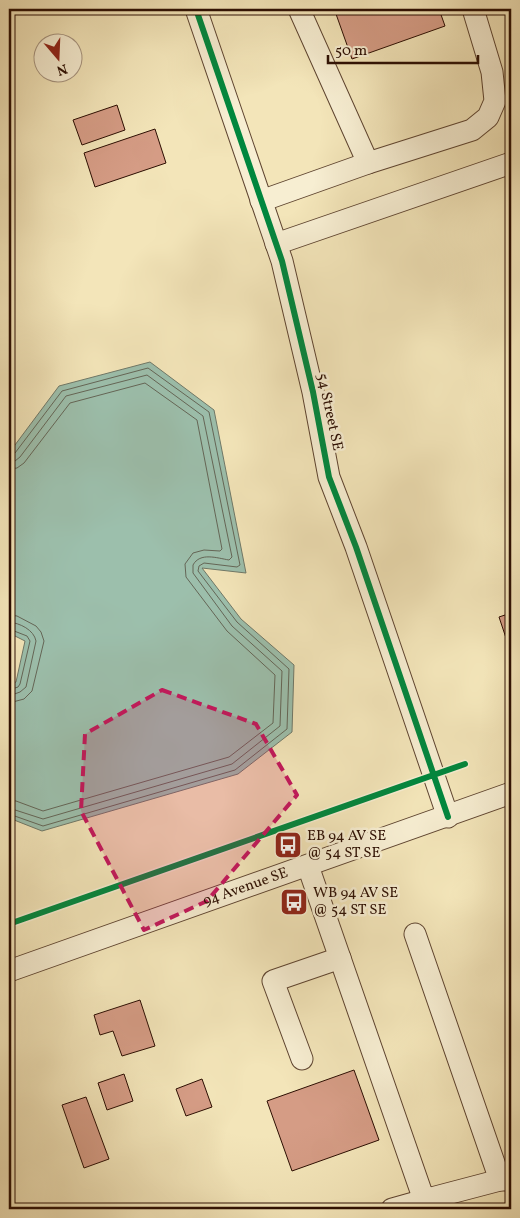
<svg xmlns="http://www.w3.org/2000/svg" width="520" height="1218" viewBox="0 0 520 1218" font-family="Vollkorn,serif">
	<style>
		.water { fill: #9cbfac; stroke: #6f7868 }
		.lines { fill: none; stroke-linecap: round; stroke-linejoin: round }
		.shore { stroke: #646657; stroke-width: 1 }
		.building { fill: #d59c85; stroke: #2c0e02 }
		.minor-casing { stroke: #5e4430; stroke-width: 23 }
		.minor { stroke: #f7eed2; stroke-width: 21 }
		.cycleway-casing { stroke: #f7eed2; stroke-width: 9 }
		.cycleway { stroke: #00873e; stroke-width: 6 }
		.marked { fill: #c2185b; fill-opacity: 0.2; stroke: #c2185b; stroke-width: 4; stroke-dasharray: 10 6; stroke-linejoin: round }
		.labels { text-anchor: middle; dominant-baseline: central; stroke-width: 5; stroke-linejoin: round; paint-order: stroke }
		.street-label { font-size: 15px; fill: #2c0e02; stroke: #f7eed2 }
		.poi-label { font-size: 15px; fill: #2c0e02; stroke: #f7eed2; text-anchor: start }
	</style>
	<rect width="100%" height="100%" fill="#f3e5b9"/>
	<filter id="stains"><feTurbulence type="fractalNoise" baseFrequency=".004" numOctaves="4"/><feColorMatrix values="0 0 0 0 .2 0 0 0 0 .09 0 0 0 0 .02 0 0 0 .5 -.17"/></filter>
	<radialGradient id="worn" r=".72"><stop offset=".6" stop-color="#630" stop-opacity="0"/><stop offset="1" stop-color="#630" stop-opacity=".3"/></radialGradient>
	<!-- water -->
	<path class="water" d="M 150,362 L 214,410 L 246,573 L 202,568 L 241,619 L 294,665 L 292,732 L 238,774 L 42,831 L 9,818 L 9,685 L 16,682 L 25,641 L 9,633 L 9,453 L 59,386 Z"/>
	<g class="lines">
		<!-- shore -->
		<path class="shore" d="M 9,455 L 15,453 L 62,391 L 148,368 L 209,412 L 240,565 L 237,567 L 204,563 L 199,566 L 198,571 L 237,622 L 289,669 L 287,729 L 235,770 L 43,826 L 9,814
			M 9,461 L 15,461 L 20,457 L 66,396 L 147,375 L 203,416 L 232,557 L 229,560 C 217,558 200,552 193,565 L 193,573 L 232,626 L 282,671 L 280,726 L 232,764 L 43,819 L 9,808
			M 9,469 L 17,468 L 24,463 L 70,403 L 145,383 L 197,420 L 222,549 L 220,551 L 204,550 L 193,553 L 185,564 L 186,577 L 227,631 L 275,675 L 273,723 L 229,757 L 43,811 L 16,801 L 9,800
			M 9,615 L 17,616 L 36,626 L 41,632 L 44,641 L 32,691 L 24,699 L 9,703
			M 9,622 C 20,623 34,630 36,641 L 26,687 L 20,692 L 9,696
			M 9,629 L 27,636 L 30,641 L 20,684 L 18,687 L 9,690"/>
	</g>
	<!-- building -->
	<path class="building" d="M 351,9 L 439,9 L 445,26 L 352,59 L 336,14 Z
		M 117,105 L 125,130 L 82,145 L 73,120 Z
		M 155,129 L 166,163 L 95,187 L 84,153 Z
		M 511,613 L 511,653 L 499,617 Z
		M 140,1000 L 155,1046 L 122,1056 L 113,1031 L 100,1035 L 94,1015 Z
		M 354,1070 L 379,1140 L 292,1171 L 267,1101 Z
		M 124,1074 L 133,1101 L 107,1110 L 98,1083 Z
		M 202,1079 L 212,1107 L 186,1116 L 176,1089 Z
		M 86,1097 L 109,1159 L 84,1168 L 62,1105 Z"/>
	<g class="lines">
		<!-- minor casing -->
		<g class="minor-casing">
			<g id="minor">
				<path d="M 196,9 L 282,261 L 313,392 L 329,477 L 356,547 L 448,817"/>
				<path d="M 299,9 L 368,163"/>
				<path d="M 261,201 L 368,163 L 472,130 L 488,117 L 495,101 L 492,72 L 473,9"/>
				<path d="M 276,244 L 511,163"/>
				<path d="M 308,866 L 424,1200 L 500,1180 L 511,1180"/>
				<path d="M 415,934 L 500,1180"/>
				<path id="s1" d="M 9,971 L 511,793"/>
				<path d="M 302,1059 L 273,981 L 340,958"/>
				<path d="M 392,1209 L 424,1200 L 426,1209"/>
			</g>
		</g>
		<!-- minor -->
		<use href="#minor" class="minor"/>
		<!-- cycleway casing -->
		<g class="cycleway-casing">
			<path id="cycleway" d="M 196,9 L 282,261 L 313,392 L 329,477 L 356,547 L 448,817
				M 9,924 L 465,764"/>
		</g>
		<!-- cycleway -->
		<use href="#cycleway" class="cycleway"/>
	</g>
	<!-- marked area -->
	<path class="marked" d="M 162,690 L 256,724 L 297,795 L 207,901 L 144,930 L 81,811 L 85,734 Z"/>
	<!-- icons -->
	<defs>
		<g id="bus-square" transform="scale(1.4375)"><rect x="-9" y="-9" width="18" height="18" rx="4" fill="#8f2418" stroke="#f7eed2"/><path d="M-5-6H5V4H4V6H2V4H-2V6H-4V4H-5ZM-3.5-4V0h7V-4ZM-3.5 1.2v1.5H-2V1.2ZM2 1.2v1.5H3.5V1.2Z" fill="#fff"/></g>
	</defs>
	<g fill-rule="evenodd">
		<use href="#bus-square" x="288" y="845"/>
		<use href="#bus-square" x="294" y="902"/>
	</g>
	<g class="labels">
		<!-- street labels -->
		<g class="street-label">
			<text transform="translate(329 412) rotate(78)">54 Street SE</text>
			<text stroke="none"><textPath href="#s1" startOffset="251">94 Avenue SE</textPath></text>
		</g>
		<!-- poi labels -->
		<g class="poi-label">
			<text x="307" y="836">EB 94 AV SE<tspan x="307" dy="17">@ 54 ST SE</tspan></text>
			<text x="313" y="893">WB 94 AV SE<tspan x="313" dy="17">@ 54 ST SE</tspan></text>
		</g>
	</g>
	<!-- margin -->
	<rect width="520" height="1218" fill="none" stroke="#f3e5b9" stroke-width="30"/>
	<rect x="10" y="10" width="500" height="1198" fill="none" stroke="#2c0e02" stroke-width="2.5"/>
	<rect x="15" y="15" width="490" height="1188" fill="none" stroke="#2c0e02"/>
	<!-- north arrow -->
	<g transform="translate(58 58) rotate(161)"><circle r="24" fill="#f7eed2" stroke="#a6947f"/>
	<path d="M0-4L9 19L0 12L-9 19Z" fill="#8f2418"/>
	<text y="-8" font-size="14" font-weight="bold" text-anchor="middle" fill="#2c0e02">N</text>
	</g>
	<!-- scale -->
	<path d="M328 55v8h150v-8" fill="none" stroke="#2c0e02" stroke-width="2.5"/>
	<text x="335" y="55" font-size="15" fill="#2c0e02" stroke="#f7eed2" stroke-width="4" paint-order="stroke">50 m</text>
	<rect width="100%" height="100%" filter="url(#stains)"/>
	<rect width="100%" height="100%" fill="url(#worn)"/>
</svg>
